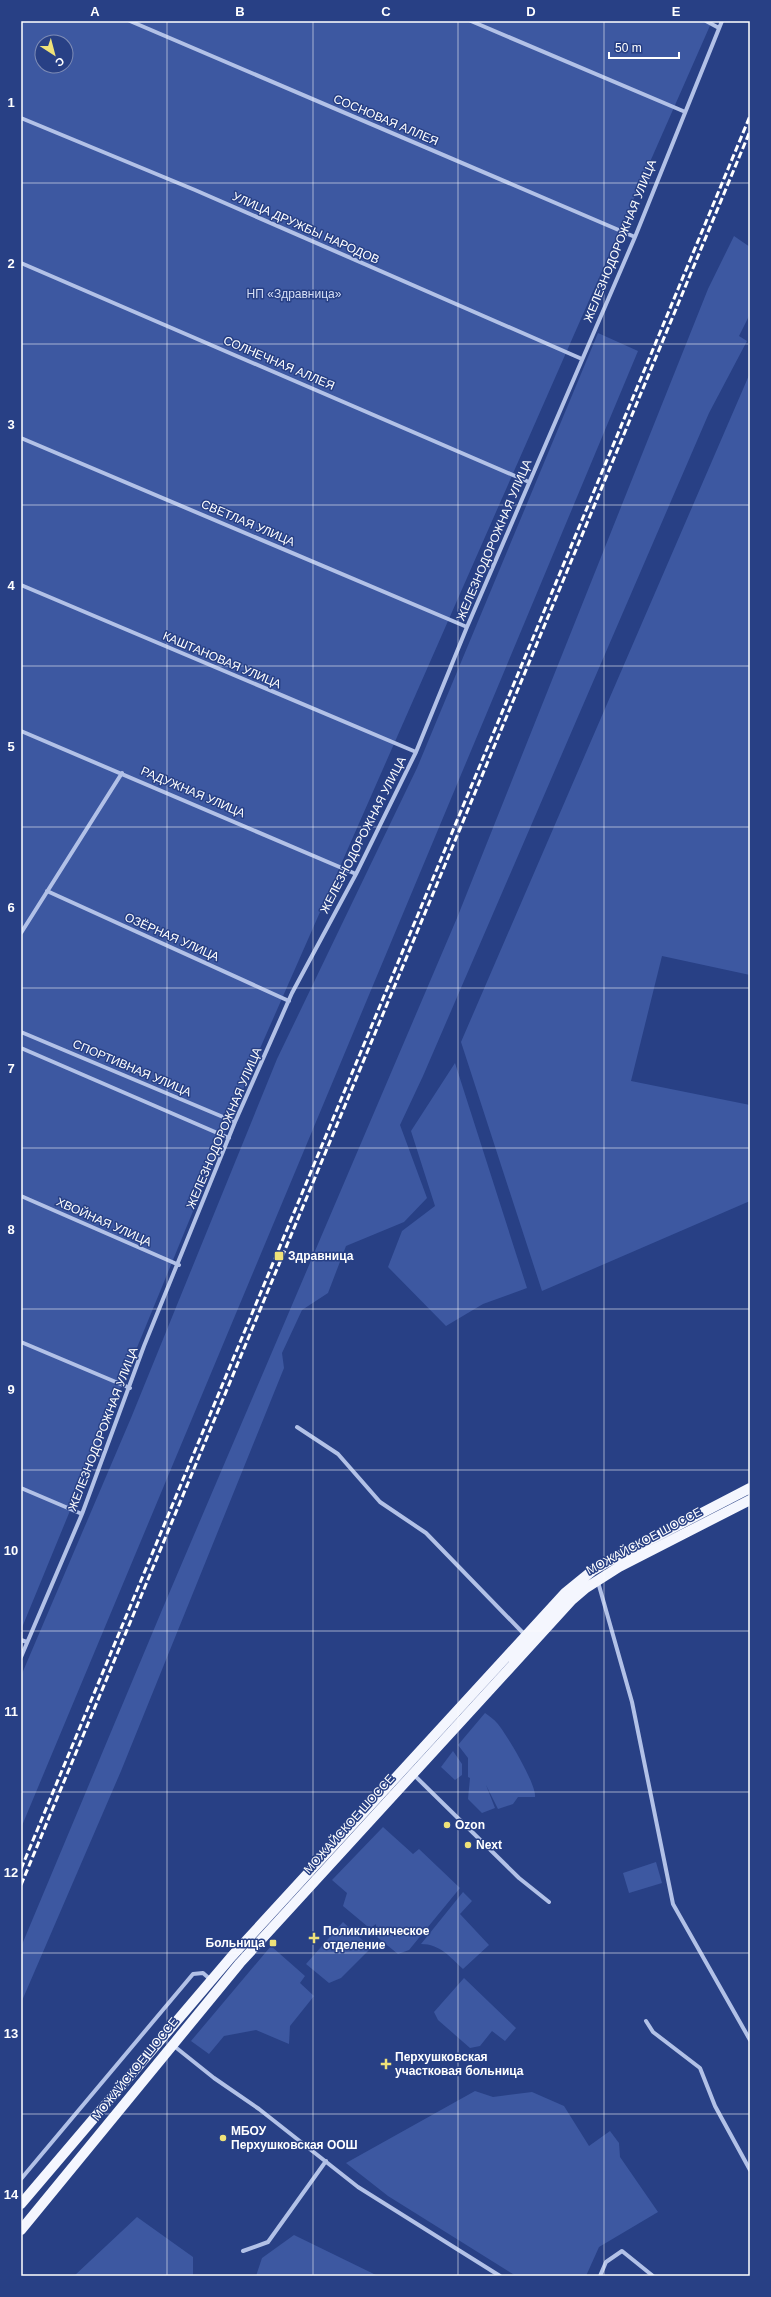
<svg xmlns="http://www.w3.org/2000/svg" width="771" height="2297" viewBox="0 0 771 2297" font-family="Helvetica,sans-serif">
	<style>
		.green { fill: #3d58a1; fill-rule: evenodd }
		.lines { fill: none; stroke-linecap: round; stroke-linejoin: round }
		.street { stroke: #b2c1e7; stroke-width: 4 }
		.primary { stroke: #f4f6fe; stroke-width: 10 }
		.rail { stroke: #fff; stroke-width: 3; stroke-dasharray: 7 3; stroke-linecap: butt }
		.grid { fill: none; stroke: #fff; stroke-width: 1; stroke-opacity: 0.55 }
		.poi-dot { fill: #efe279; stroke: #284085; stroke-width: 1.5 }
		.labels { text-anchor: middle; dominant-baseline: central; stroke-width: 3; stroke-linejoin: round; paint-order: stroke }
		.street-label { font-size: 12px; fill: #fff; stroke: #284085 }
		.park-label { font-size: 12px; fill: #d6dff6; stroke: #284085 }
		.poi-label { font-size: 12px; font-weight: bold; fill: #fff; stroke: #284085; text-anchor: start }
		.neatline { fill: none; stroke: #fff; stroke-width: 1.5 }
		.grid-label { font-size: 13px; text-anchor: middle; font-weight: bold; fill: #fff }
	</style>
	<rect width="100%" height="100%" fill="#284085"/>
	<!-- green -->
	<path class="green" d="M 21,21 L 712,21 L 258,1053 L 21,1630 ZM 42,42 L 66,42 L 66,66 L 42,66 Z
		M 734,236 L 750,247 L 750,314 L 739,336 L 747,341 L 709,413 L 423,1076 L 400,1125 L 427,1198 L 404,1222 L 346,1246 L 328,1293 L 302,1310 L 282,1353 L 284,1368 L 121,1771 L 21,2003 L 21,1947 L 162,1610 L 457,918 L 708,289 Z
		M 598,333 L 638,351 L 21,1828 L 21,1676 L 131,1418 L 277,1059 L 417,768 Z
		M 750,373 L 750,975 L 662,956 L 631,1081 L 750,1105 L 750,1201 L 542,1291 L 461,1042 Z
		M 455,1063 L 527,1288 L 483,1304 L 446,1326 L 388,1267 L 402,1231 L 435,1206 L 411,1131 Z
		M 485,1713 C 489,1716 494,1719 497,1723 C 506,1733 537,1785 535,1797 L 518,1797 L 513,1804 L 498,1809 L 486,1785 L 495,1808 L 482,1813 L 468,1799 L 470,1778 L 468,1777 L 468,1758 L 458,1745 Z
		M 453,1751 L 462,1764 L 462,1775 L 455,1780 L 441,1767 Z
		M 383,1827 L 413,1854 L 419,1849 L 460,1888 L 409,1950 L 398,1954 L 377,1937 L 376,1924 L 372,1927 L 367,1926 L 343,1906 L 347,1893 L 332,1880 Z
		M 656,1862 L 662,1883 L 629,1893 L 623,1873 Z
		M 463,1892 L 472,1901 L 460,1914 L 489,1945 L 463,1969 C 450,1957 440,1944 421,1944 Z
		M 343,1922 L 371,1948 L 341,1978 L 329,1983 L 306,1964 Z
		M 271,1946 L 305,1976 L 300,1983 L 314,1996 L 290,2026 L 289,2044 L 256,2030 L 224,2036 L 209,2054 L 191,2041 Z
		M 464,1978 L 516,2028 L 505,2041 L 492,2031 L 480,2046 L 470,2048 L 438,2020 L 434,2012 Z
		M 475,2091 L 493,2097 L 532,2092 L 564,2106 L 589,2146 L 610,2131 L 619,2143 L 620,2157 L 658,2212 L 599,2247 L 586,2276 L 516,2276 L 388,2196 L 346,2163 Z
		M 137,2217 L 193,2257 L 193,2276 L 74,2276 Z
		M 294,2235 L 378,2276 L 256,2276 L 262,2258 Z"/>
	<g class="lines">
		<!-- street -->
		<path class="street" d="M 130,21 L 635,237
			M 471,21 L 683,111
			M 706,21 L 719,28
			M 21,118 L 195,190 L 582,359
			M 21,263 L 529,482
			M 21,438 L 467,627
			M 21,585 L 416,752
			M 21,731 L 356,874
			M 47,891 L 289,1001
			M 21,933 L 122,773
			M 21,1032 L 235,1122
			M 21,1048 L 229,1138
			M 21,1196 L 179,1265
			M 21,1342 L 130,1388
			M 297,1427 L 338,1454 L 380,1502 L 426,1533 L 525,1635
			M 21,1488 L 82,1514
			M 598,1582 L 632,1702 L 673,1904 L 750,2040
			M 21,1640 L 27,1642
			M 21,1657 L 82,1514 L 144,1346 L 235,1122 L 292,993 L 356,874 L 416,752 L 467,627 L 635,237 L 722,21
			M 413,1774 L 519,1878 L 549,1902
			M 646,2021 L 653,2032 L 700,2068 L 715,2106 L 750,2170
			M 174,2046 L 214,2078 L 259,2109 L 358,2187 L 500,2276
			M 21,2179 L 193,1974 L 203,1973 L 211,1980
			M 243,2251 L 268,2242 L 326,2161
			M 600,2276 L 606,2262 L 622,2251 L 653,2276"/>
		<!-- primary -->
		<path class="primary" d="M 21,2204 L 232,1956 L 565,1593 L 592,1571 L 613,1559 L 750,1488
			M 21,2230 L 240,1963 L 572,1600 L 586,1588 L 619,1567 L 750,1500"/>
		<!-- rail -->
		<path class="rail" d="M 21,1869 L 750,116
			M 21,1885 L 750,131"/>
	</g>
	<!-- grid -->
	<path class="grid" d="M 167,21 L 167,2276M 313,21 L 313,2276M 458,21 L 458,2276M 604,21 L 604,2276M 21,183 L 750,183M 21,344 L 750,344M 21,505 L 750,505M 21,666 L 750,666M 21,827 L 750,827M 21,988 L 750,988M 21,1148 L 750,1148M 21,1309 L 750,1309M 21,1470 L 750,1470M 21,1631 L 750,1631M 21,1792 L 750,1792M 21,1953 L 750,1953M 21,2114 L 750,2114"/>
	<!-- markers -->
	<g class="poi-dot">
		<rect x="274" y="1251" width="10" height="10" rx="2"/>
		<circle cx="447" cy="1825" r="4"/>
		<circle cx="468" cy="1845" r="4"/>
		<path d="M312 1932h4v4h4v4h-4v4h-4v-4h-4v-4h4z"/>
		<rect x="269" y="1939" width="8" height="8" rx="2"/>
		<path d="M384 2058h4v4h4v4h-4v4h-4v-4h-4v-4h4z"/>
		<circle cx="223" cy="2138" r="4"/>
	</g>
	<g class="labels">
		<!-- street labels -->
		<g class="street-label">
			<text transform="translate(386 120) rotate(23)">СОСНОВАЯ АЛЛЕЯ</text>
			<text transform="translate(306 228) rotate(24)">УЛИЦА ДРУЖБЫ НАРОДОВ</text>
			<text transform="translate(620 241) rotate(-68)">ЖЕЛЕЗНОДОРОЖНАЯ УЛИЦА</text>
			<text transform="translate(279 363) rotate(23)">СОЛНЕЧНАЯ АЛЛЕЯ</text>
			<text transform="translate(248 523) rotate(23)">СВЕТЛАЯ УЛИЦА</text>
			<text transform="translate(494 540) rotate(-67)">ЖЕЛЕЗНОДОРОЖНАЯ УЛИЦА</text>
			<text transform="translate(222 660) rotate(23)">КАШТАНОВАЯ УЛИЦА</text>
			<text transform="translate(193 792) rotate(23)">РАДУЖНАЯ УЛИЦА</text>
			<text transform="translate(363 835) rotate(-63)">ЖЕЛЕЗНОДОРОЖНАЯ УЛИЦА</text>
			<text transform="translate(172 937) rotate(24)">ОЗЁРНАЯ УЛИЦА</text>
			<text transform="translate(132 1068) rotate(23)">СПОРТИВНАЯ УЛИЦА</text>
			<text transform="translate(224 1128) rotate(-67)">ЖЕЛЕЗНОДОРОЖНАЯ УЛИЦА</text>
			<text transform="translate(104 1222) rotate(24)">ХВОЙНАЯ УЛИЦА</text>
			<text transform="translate(103 1429) rotate(-69)">ЖЕЛЕЗНОДОРОЖНАЯ УЛИЦА</text>
			<text transform="translate(644 1541) rotate(-28)">МОЖАЙСКОЕ ШОССЕ</text>
			<text transform="translate(349 1824) rotate(-48)">МОЖАЙСКОЕ ШОССЕ</text>
			<text transform="translate(135 2069) rotate(-51)">МОЖАЙСКОЕ ШОССЕ</text>
		</g>
		<!-- park labels -->
		<g class="park-label">
			<text x="294" y="294">НП «Здравница»</text>
		</g>
		<!-- poi labels -->
		<g class="poi-label">
			<text x="288" y="1256">Здравница</text>
			<text x="455" y="1825">Ozon</text>
			<text x="476" y="1845">Next</text>
			<text x="323" y="1931">Поликлиническое<tspan x="323" dy="14">отделение</tspan></text>
			<text x="265" y="1943" text-anchor="end">Больница</text>
			<text x="395" y="2057">Перхушковская<tspan x="395" dy="14">участковая больница</tspan></text>
			<text x="231" y="2131">МБОУ<tspan x="231" dy="14">Перхушковская ООШ</tspan></text>
		</g>
	</g>
	<!-- border -->
	<rect width="771" height="2297" fill="none" stroke="#284085" stroke-width="44"/>
	<!-- north arrow -->
	<g transform="translate(54 54) rotate(144)"><circle r="19" fill="#284085" stroke="#7e8cb6"/>
	<path d="M0-3L7 15L0 10L-7 15Z" fill="#efe279"/>
	<text y="-6" font-size="11" font-weight="bold" text-anchor="middle" fill="#ffffff">С</text>
	</g>
	<!-- scale -->
	<path d="M609 52v6h70v-6" fill="none" stroke="#ffffff" stroke-width="2"/>
	<text x="615" y="52" font-size="12" fill="#ffffff" stroke="#284085" stroke-width="3" paint-order="stroke">50 m</text>
	<rect x="22" y="22" width="727" height="2253" class="neatline"/>
	<g class="grid-label">
		<text x="95" y="16">A</text>
		<text x="240" y="16">B</text>
		<text x="386" y="16">C</text>
		<text x="531" y="16">D</text>
		<text x="676" y="16">E</text>
		<text x="11" y="107">1</text>
		<text x="11" y="268">2</text>
		<text x="11" y="429">3</text>
		<text x="11" y="590">4</text>
		<text x="11" y="751">5</text>
		<text x="11" y="912">6</text>
		<text x="11" y="1073">7</text>
		<text x="11" y="1234">8</text>
		<text x="11" y="1394">9</text>
		<text x="11" y="1555">10</text>
		<text x="11" y="1716">11</text>
		<text x="11" y="1877">12</text>
		<text x="11" y="2038">13</text>
		<text x="11" y="2199">14</text>
	</g>
</svg>
